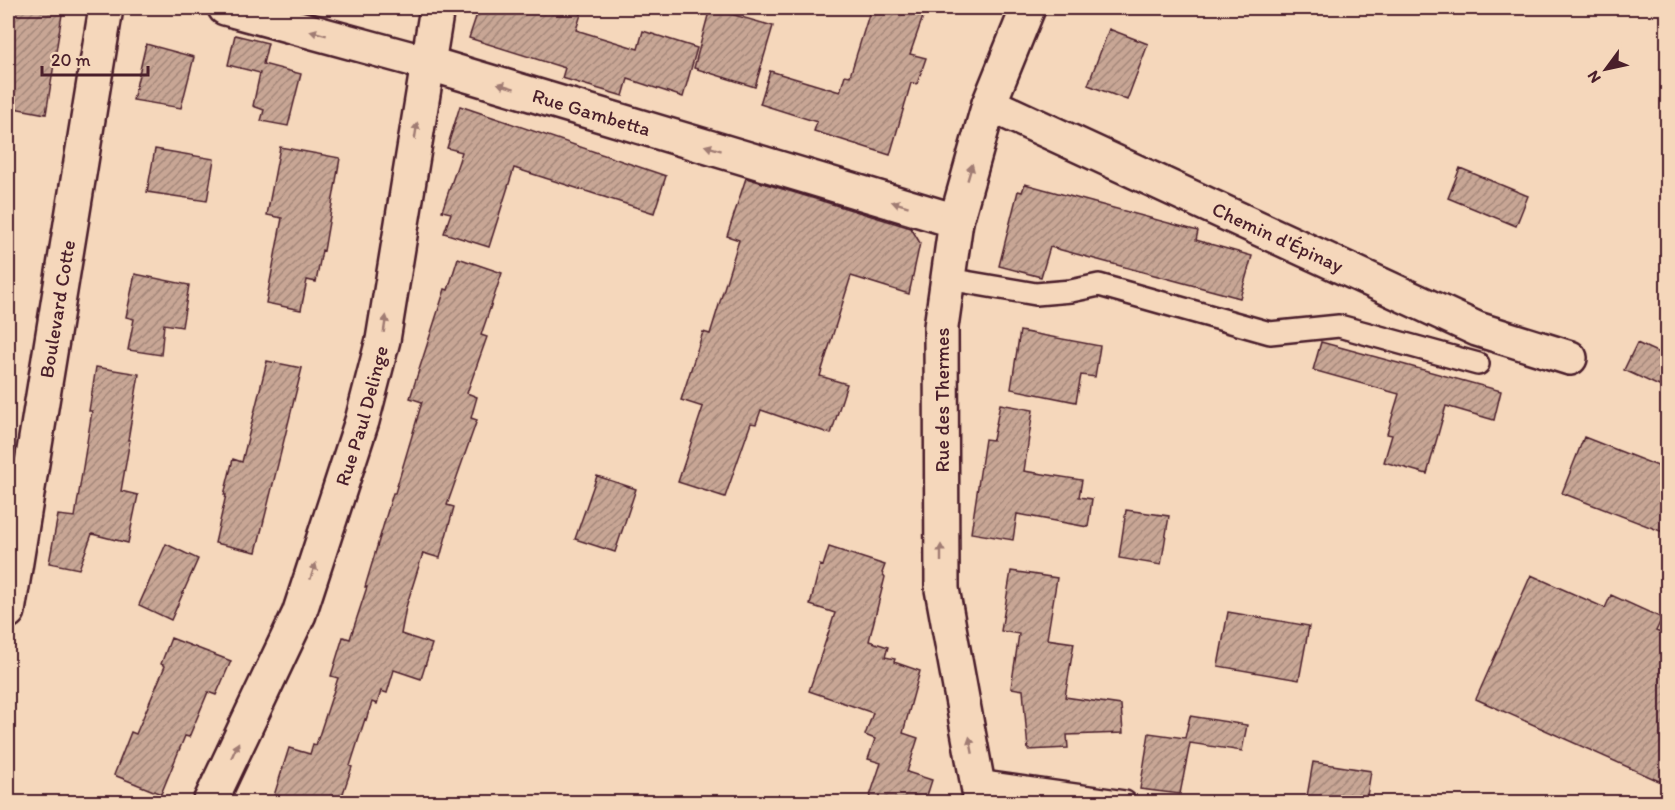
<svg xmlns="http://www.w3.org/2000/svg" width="1675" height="810" viewBox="0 0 1675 810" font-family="Itim,sans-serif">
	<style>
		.building { fill: url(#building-hatch); stroke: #4a1f2b; stroke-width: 1.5 }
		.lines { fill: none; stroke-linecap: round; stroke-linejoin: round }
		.lane-casing { stroke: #4a1f2b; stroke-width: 26 }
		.street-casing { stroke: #4a1f2b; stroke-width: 38 }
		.lane { stroke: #f5d7bb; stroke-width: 21 }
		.street { stroke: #f5d7bb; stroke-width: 33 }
		.oneway { fill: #a07b73 }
		.labels { text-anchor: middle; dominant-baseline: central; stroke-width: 4.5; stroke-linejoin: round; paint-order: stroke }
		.street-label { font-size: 20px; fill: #4a1f2b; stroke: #f5d7bb }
	</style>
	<defs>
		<pattern id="building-hatch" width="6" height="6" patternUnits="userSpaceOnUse" patternTransform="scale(1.5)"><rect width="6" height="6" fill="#c8a695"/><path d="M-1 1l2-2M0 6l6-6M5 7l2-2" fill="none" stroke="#a4877a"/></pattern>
	</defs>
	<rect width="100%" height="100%" fill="#f5d7bb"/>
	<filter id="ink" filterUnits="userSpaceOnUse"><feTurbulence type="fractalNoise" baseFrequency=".0167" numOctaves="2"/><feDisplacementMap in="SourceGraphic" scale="12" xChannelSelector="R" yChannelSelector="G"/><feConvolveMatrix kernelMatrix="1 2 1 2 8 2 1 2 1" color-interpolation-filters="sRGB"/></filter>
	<g filter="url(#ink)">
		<!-- building -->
		<path class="building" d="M 21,8 L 63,8 L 46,114 L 8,107 L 8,10 L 20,11 Z
			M 479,8 L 583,8 L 576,30 L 638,49 L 643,31 L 697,48 L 683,97 L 628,79 L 623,96 L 562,78 L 565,68 L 469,38 Z
			M 710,8 L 773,26 L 755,87 L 694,68 Z
			M 871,8 L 926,8 L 910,54 L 926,58 L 917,84 L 911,83 L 890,155 L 814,131 L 817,122 L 760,104 L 770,71 L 840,92 L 845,75 L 850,76 Z
			M 1109,29 L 1148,44 L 1127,100 L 1088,85 Z
			M 235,35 L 268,43 L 263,64 L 301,74 L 288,126 L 261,121 L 264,110 L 253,106 L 260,73 L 228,65 Z
			M 146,44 L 194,57 L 181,108 L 133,100 Z
			M 460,106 L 666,176 L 654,213 L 514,168 L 489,247 L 444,233 L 451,213 L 442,211 L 462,152 L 447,148 Z
			M 280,147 L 340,158 L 324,251 L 322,250 L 316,282 L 307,280 L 301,310 L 266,303 L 282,218 L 267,215 Z
			M 155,149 L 214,159 L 207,201 L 147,192 Z
			M 1460,168 L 1528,196 L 1516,226 L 1448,198 Z
			M 746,178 L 911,228 L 920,243 L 909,294 L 851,276 L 820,376 L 847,384 L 831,434 L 761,410 L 756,424 L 751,423 L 725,497 L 678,482 L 703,407 L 681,400 L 703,332 L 710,334 L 739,240 L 727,236 Z
			M 1025,184 L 1198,231 L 1196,240 L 1252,256 L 1240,298 L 1050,247 L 1041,277 L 999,266 L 1018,191 L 1022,192 Z
			M 458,258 L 502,273 L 481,335 L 487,337 L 467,393 L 477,397 L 471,418 L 477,420 L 447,505 L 454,507 L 440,558 L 423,553 L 406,607 L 401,634 L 432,644 L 421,679 L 394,670 L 387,693 L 381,691 L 377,704 L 372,702 L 366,720 L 365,719 L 350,766 L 352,767 L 340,802 L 272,802 L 289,748 L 310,754 L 313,744 L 316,745 L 338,678 L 331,676 L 343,637 L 350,639 L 367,587 L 365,587 L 393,493 L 395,493 L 422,402 L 410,398 L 445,289 L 448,290 Z
			M 135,274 L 189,285 L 182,327 L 164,324 L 161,355 L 128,350 L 134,319 L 126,317 Z
			M 1020,331 L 1100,346 L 1095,377 L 1081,375 L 1076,402 L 1011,389 Z
			M 1321,342 L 1501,391 L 1494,420 L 1446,406 L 1427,474 L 1384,462 L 1392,435 L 1387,434 L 1399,394 L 1313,370 Z
			M 1637,343 L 1668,357 L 1668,390 L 1624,370 Z
			M 267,361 L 302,368 L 256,552 L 215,543 L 226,495 L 224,495 L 233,459 L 242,462 Z
			M 96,367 L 139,374 L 128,440 L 130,440 L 121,491 L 138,495 L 128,543 L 92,534 L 79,569 L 49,563 L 58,515 L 75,517 L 92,411 L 89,411 Z
			M 1000,404 L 1033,410 L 1024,471 L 1082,480 L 1079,497 L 1092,499 L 1088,527 L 1017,514 L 1013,540 L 971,533 L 985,439 L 993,440 Z
			M 1584,437 L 1668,470 L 1668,534 L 1562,493 Z
			M 597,476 L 636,489 L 615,552 L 575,539 Z
			M 1126,510 L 1169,516 L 1161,565 L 1119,558 Z
			M 166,544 L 198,559 L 171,620 L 139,605 Z
			M 829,547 L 885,565 L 882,573 L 885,577 L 869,641 L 888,647 L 885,657 L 895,659 L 894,662 L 920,671 L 903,733 L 918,738 L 907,772 L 932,780 L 925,802 L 868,802 L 881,763 L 868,759 L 875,739 L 865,735 L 873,713 L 809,691 L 835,613 L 810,605 L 820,565 L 823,566 Z
			M 1011,571 L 1057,578 L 1047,639 L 1074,643 L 1065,697 L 1121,705 L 1123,733 L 1067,735 L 1068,748 L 1028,750 L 1023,690 L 1011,688 L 1019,634 L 1001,631 Z
			M 1531,575 L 1605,608 L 1611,595 L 1662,618 L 1656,631 L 1668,636 L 1668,785 L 1476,699 Z
			M 1228,612 L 1309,626 L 1299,680 L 1218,666 Z
			M 171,638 L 231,661 L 216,695 L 208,692 L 189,737 L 185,736 L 161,794 L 114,775 L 131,732 L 136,734 L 165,666 L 161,664 Z
			M 1190,716 L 1247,725 L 1242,751 L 1190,743 L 1180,794 L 1140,789 L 1149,733 L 1185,738 Z
			M 1313,762 L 1371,771 L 1366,802 L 1306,802 Z"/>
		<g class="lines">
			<!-- lane casing -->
			<g class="lane-casing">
				<path id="lane" d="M 948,279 L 1036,294 L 1071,291 L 1099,285 L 1270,333 L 1339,326 L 1478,364
					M 977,781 L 1125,802"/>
			</g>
			<!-- street casing -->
			<g class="street-casing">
				<g id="street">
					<path id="s1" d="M 225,8 L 427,63 L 956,221"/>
					<path id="s2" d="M 989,104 L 1477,329 L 1570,358"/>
					<path id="s3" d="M 8,611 L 106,8"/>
					<path id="s4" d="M 210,802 L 299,614 L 362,421 L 383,340 L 437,8"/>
					<path d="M 981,802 L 942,589 L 941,327 L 956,221 L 989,104 L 1028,8"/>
				</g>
			</g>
			<!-- lane -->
			<use href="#lane" class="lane"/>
			<!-- street -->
			<use href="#street" class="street"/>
		</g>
		<!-- one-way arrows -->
		<defs><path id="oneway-solid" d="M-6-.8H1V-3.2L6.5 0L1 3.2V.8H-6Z" transform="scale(1.5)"/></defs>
		<g class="oneway">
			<use href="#oneway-solid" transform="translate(318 33) rotate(-165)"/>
			<use href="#oneway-solid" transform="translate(506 86) rotate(-163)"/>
			<use href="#oneway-solid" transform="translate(416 131) rotate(-81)"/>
			<use href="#oneway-solid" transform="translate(713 148) rotate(-163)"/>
			<use href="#oneway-solid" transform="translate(970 172) rotate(-74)"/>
			<use href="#oneway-solid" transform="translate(900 204) rotate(-163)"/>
			<use href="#oneway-solid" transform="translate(385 324) rotate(-81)"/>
			<use href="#oneway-solid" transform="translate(941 553) rotate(-90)"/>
			<use href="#oneway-solid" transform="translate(313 571) rotate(-72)"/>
			<use href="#oneway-solid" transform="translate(971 745) rotate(-101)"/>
			<use href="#oneway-solid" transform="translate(235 750) rotate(-65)"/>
		</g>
	</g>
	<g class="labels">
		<!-- street labels -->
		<g class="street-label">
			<text stroke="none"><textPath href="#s1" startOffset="381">Rue Gambetta</textPath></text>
			<text stroke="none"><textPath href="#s2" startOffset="318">Chemin d'Épinay</textPath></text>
			<text stroke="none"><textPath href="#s3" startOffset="306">Boulevard Cotte</textPath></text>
			<text transform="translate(942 400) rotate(-90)">Rue des Thermes</text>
			<text stroke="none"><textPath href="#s4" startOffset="416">Rue Paul Delinge</textPath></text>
		</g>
	</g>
	<!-- margin -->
	<rect width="1675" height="810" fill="none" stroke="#f5d7bb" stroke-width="30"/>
	<rect x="15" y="15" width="1645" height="780" fill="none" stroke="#4a1f2b" stroke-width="2" filter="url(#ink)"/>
	<!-- north arrow -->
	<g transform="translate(1606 69) rotate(237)" stroke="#f5d7bb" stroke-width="4.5" paint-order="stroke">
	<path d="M0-4.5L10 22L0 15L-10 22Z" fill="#4a1f2b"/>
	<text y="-9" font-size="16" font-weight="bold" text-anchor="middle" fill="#4a1f2b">N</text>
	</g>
	<!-- scale -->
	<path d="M42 66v9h106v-9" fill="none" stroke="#4a1f2b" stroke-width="3"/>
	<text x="51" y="66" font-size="18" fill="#4a1f2b" stroke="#f5d7bb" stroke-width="4.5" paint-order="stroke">20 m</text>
</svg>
